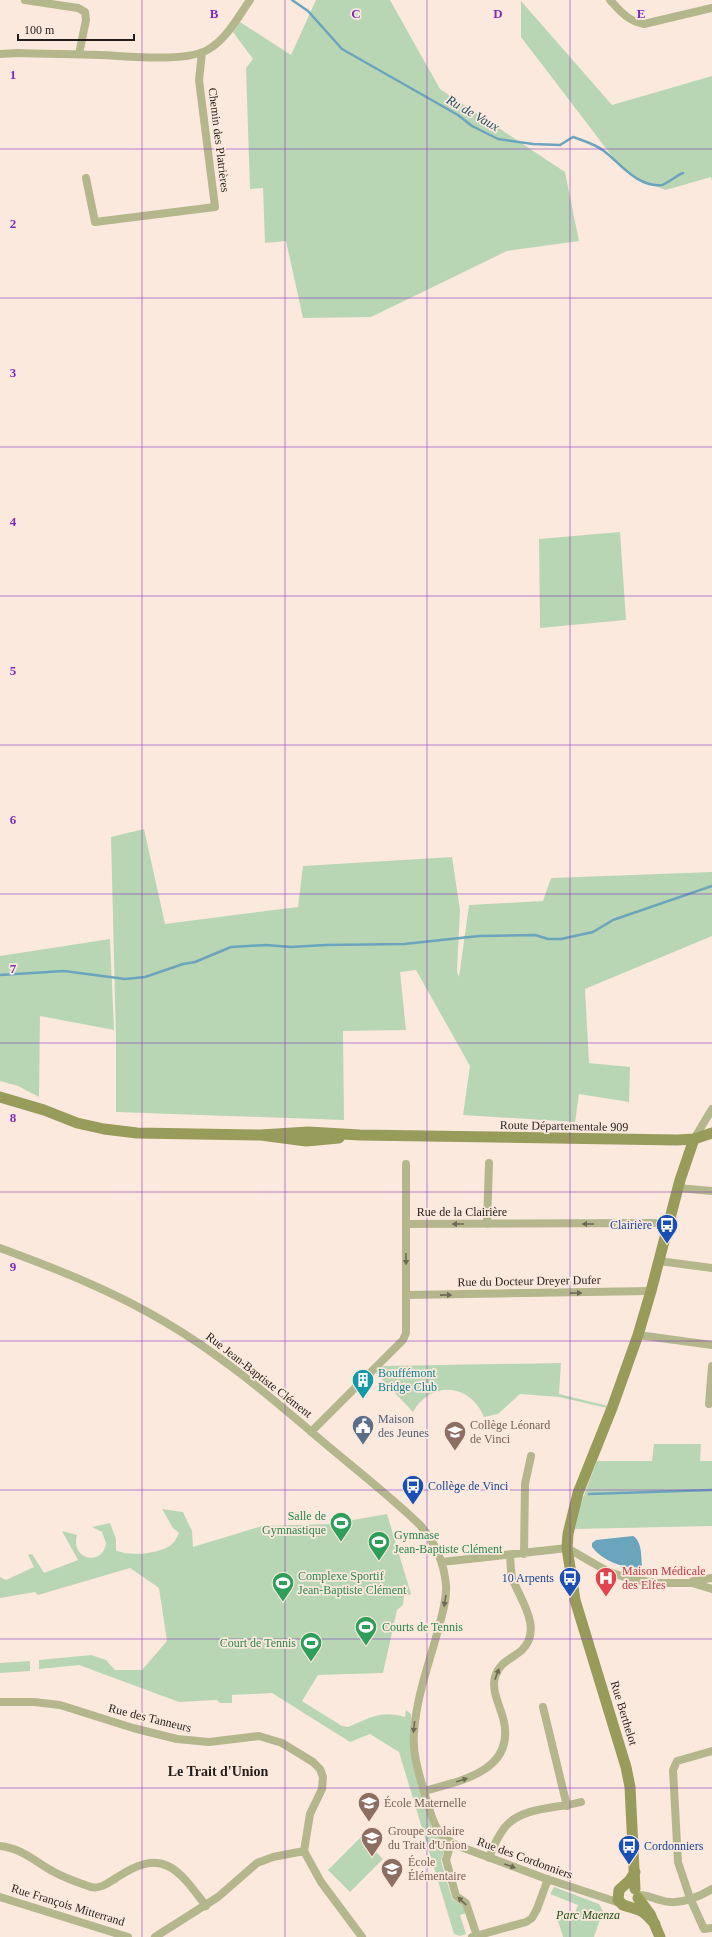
<svg xmlns="http://www.w3.org/2000/svg" width="712" height="1937" viewBox="0 0 712 1937" font-family="'Times New Roman',serif">
	<style>
		.green { fill: #b9d6b4 }
		.water { fill: #6aa5bd }
		.lines { fill: none; stroke-linecap: round; stroke-linejoin: round }
		.stream { stroke: #6aa5bd; stroke-width: 2.5 }
		.street { stroke: #b4b78c; stroke-width: 8 }
		.secondary { stroke: #989c5a; stroke-width: 11 }
		.oneway { fill: #6c6a52 }
		.grid { fill: none; stroke: #7b2cbf; stroke-width: 1; stroke-opacity: 0.55 }
		.labels { text-anchor: middle; dominant-baseline: central; stroke-width: 3.5; stroke-linejoin: round; paint-order: stroke }
		.street-label { font-size: 12px; fill: #231c18; stroke: #fce9de }
		.transit-label { font-size: 12px; fill: #164399; stroke: #fce9de; text-anchor: end }
		.culture-label { font-size: 12px; fill: #0d838f; stroke: #fce9de; text-anchor: start }
		.service-label { font-size: 12px; fill: #4e5e75; stroke: #fce9de; text-anchor: start }
		.education-label { font-size: 12px; fill: #785e54; stroke: #fce9de; text-anchor: start }
		.leisure-label { font-size: 12px; fill: #27864d; stroke: #fce9de; text-anchor: start }
		.health-label { font-size: 12px; fill: #be3a42; stroke: #fce9de; text-anchor: start }
		.park-label { font-size: 12px; font-style: italic; fill: #1c4d15; stroke: #fce9de }
		.water-label { font-size: 13px; font-style: italic; fill: #215264; stroke: #fce9de }
		.quarter-label { font-size: 14px; font-weight: bold; fill: #231c18; stroke: #fce9de }
		.grid-label { font-size: 13px; text-anchor: middle; font-weight: bold; fill: #7b2cbf; stroke: #fce9de; stroke-width: 3.5; stroke-linejoin: round; paint-order: stroke }
	</style>
	<rect width="100%" height="100%" fill="#fce9de"/>
	<!-- green -->
	<path class="green" d="M 316,0 L 390,0 L 440,89 L 565,172 L 579,241 L 507,251 L 371,317 L 303,318 L 286,241 L 265,243 L 263,188 L 250,189 L 246,68 L 253,59 L 233,32 L 240,22 L 291,55 Z
		M 521,1 L 612,105 L 712,76 L 712,181 L 711,177 L 666,190 L 638,180 L 621,168 L 521,37 Z
		M 620,532 L 626,620 L 540,628 L 539,539 Z
		M 144,829 L 165,924 L 298,907 L 303,866 L 452,857 L 460,910 L 457,972 L 459,977 L 469,905 L 543,901 L 551,878 L 712,872 L 712,936 L 585,989 L 589,1063 L 630,1067 L 629,1102 L 579,1094 L 575,1122 L 463,1115 L 470,1066 L 416,970 L 400,972 L 406,1030 L 343,1031 L 344,1120 L 116,1112 L 116,1040 L 111,837 Z
		M 110,939 L 114,1030 L 40,1016 L 39,1097 L 18,1086 L 0,1081 L 0,956 Z
		M 561,1363 L 559,1394 L 608,1406 L 607,1408 L 559,1397 L 520,1394 L 498,1414 L 484,1417 C 470,1383 431,1380 413,1412 L 376,1373 L 383,1366 Z
		M 654,1444 L 701,1444 L 700,1461 L 712,1461 L 712,1526 L 575,1529 L 581,1503 L 597,1461 L 652,1461 Z
		M 162,1509 L 183,1512 L 192,1531 L 193,1547 L 262,1526 L 330,1524 L 387,1514 L 411,1594 L 404,1596 L 403,1605 L 397,1610 L 383,1673 L 318,1675 L 302,1701 L 342,1726 L 348,1727 C 370,1718 381,1710 405,1717 L 406,1710 L 411,1714 L 413,1763 L 432,1829 L 447,1842 L 441,1861 L 452,1899 L 464,1906 L 467,1913 L 460,1915 L 466,1934 L 460,1936 L 454,1934 L 399,1752 L 370,1734 L 350,1742 L 272,1693 L 232,1695 L 232,1703 L 220,1703 L 217,1700 L 179,1702 L 79,1665 L 39,1669 L 39,1660 L 91,1655 L 106,1660 L 115,1670 L 142,1670 L 167,1641 L 159,1588 L 130,1568 L 38,1595 L 35,1592 L 0,1598 L 0,1577 L 6,1580 L 34,1567 L 28,1555 L 32,1554 L 44,1573 L 78,1560 L 62,1531 L 77,1535 C 70,1560 103,1567 106,1543 L 102,1532 L 92,1527 L 110,1523 L 116,1539 L 116,1550 C 128,1557 162,1554 172,1544 C 175,1542 177,1537 179,1533 L 173,1528 Z
		M 30,1661 L 30,1671 L 0,1673 L 0,1663 Z
		M 361,1837 L 383,1859 L 350,1892 L 328,1870 Z
		M 554,1887 L 599,1904 L 603,1911 L 594,1937 L 563,1937 L 555,1911 L 573,1918 L 578,1905 L 550,1894 Z"/>
	<!-- water -->
	<path class="water" d="M 633,1536 C 642,1541 641,1556 642,1565 L 639,1568 C 622,1568 603,1561 592,1547 L 592,1543 L 596,1540 Z"/>
	<g class="lines">
		<!-- stream -->
		<path class="stream" d="M 292,0 L 308,11 L 342,49 L 458,115 L 472,126 L 498,139 L 533,144 L 560,145 L 573,137 C 584,141 595,144 604,151 C 621,164 638,188 662,185 C 667,184 677,175 683,173
			M 0,975 L 64,971 L 125,979 L 145,977 L 183,964 L 195,962 L 231,947 L 266,945 L 291,947 L 325,945 L 404,944 L 479,936 L 535,935 L 548,939 L 561,939 L 593,932 L 613,920 L 712,886
			M 589,1494 L 712,1490"/>
		<!-- street -->
		<path class="street" d="M 25,0 L 78,8 L 85,12 L 86,20 L 79,54
			M 610,0 C 621,12 628,21 644,24 L 712,8
			M 0,54 L 18,53 C 46,54 73,54 100,55 C 127,56 187,63 209,49 C 227,38 238,17 250,0
			M 86,178 L 95,222 L 215,207 L 199,80 L 202,53
			M 694,1139 L 712,1109
			M 678,1188 L 712,1191
			M 406,1224 L 669,1223
			M 487,1224 L 489,1163
			M 0,1248 C 57,1269 113,1291 165,1322 C 225,1357 276,1402 328,1446 C 359,1472 391,1497 420,1525 C 435,1542 444,1562 446,1585 C 447,1600 442,1615 438,1630 C 429,1664 416,1698 414,1733 C 412,1755 420,1777 426,1798 C 433,1822 436,1837 461,1847 L 544,1878 L 620,1903
			M 659,1261 L 712,1268
			M 407,1295 L 651,1291
			M 638,1335 L 712,1345
			M 709,1404 L 712,1366
			M 311,1432 L 403,1340 L 406,1333 L 406,1164
			M 524,1554 L 525,1484 L 531,1456
			M 442,1562 L 567,1548 L 607,1571 L 630,1579 L 658,1583 L 692,1583 L 712,1589
			M 693,1581 L 712,1578
			M 0,1702 L 34,1702 L 60,1705 L 133,1728 L 177,1739 L 209,1742 L 259,1736 L 282,1743 L 313,1762 L 320,1769 L 323,1777 L 322,1789 L 310,1814 L 304,1851
			M 543,1707 L 567,1806
			M 712,1751 L 677,1761 L 673,1770 L 678,1862 L 690,1898 L 704,1929 L 712,1928
			M 424,1791 C 459,1781 514,1772 504,1722 C 501,1707 491,1692 495,1677 C 499,1662 512,1659 522,1650 C 543,1629 521,1601 513,1580 C 510,1572 511,1563 510,1556
			M 451,1843 L 446,1860 L 456,1896 L 466,1903 L 477,1936
			M 0,1846 C 21,1848 36,1862 54,1872 C 65,1878 79,1883 91,1887 C 101,1889 108,1883 116,1878 C 162,1847 177,1867 206,1906
			M 304,1851 L 321,1882 L 362,1937
			M 489,1858 C 493,1847 498,1836 505,1827 C 523,1806 557,1809 581,1802
			M 638,1895 C 646,1894 652,1898 660,1900 C 677,1906 697,1898 712,1889
			M 0,1897 L 128,1937
			M 155,1937 L 218,1897 L 257,1863 L 273,1857 L 304,1851
			M 472,1937 L 526,1922 L 532,1918 L 537,1909 L 548,1879"/>
		<!-- secondary -->
		<path class="secondary" d="M 0,1097 L 44,1110 L 77,1123 L 104,1129 L 137,1133 L 261,1135 L 306,1141 L 339,1138
			M 261,1135 L 308,1132 L 360,1135 L 677,1140 L 694,1139 L 712,1133
			M 635,1872 L 630,1880 L 619,1890 L 618,1900 L 623,1905 C 641,1911 641,1908 655,1924
			M 635,1889 L 630,1787 L 626,1767 L 575,1600 L 567,1548 L 568,1534 L 578,1493 L 612,1408 L 638,1335 L 651,1291 L 680,1180 L 694,1139
			M 638,1898 L 650,1914 L 660,1937"/>
	</g>
	<!-- one-way arrows -->
	<defs><path id="oneway-solid" d="M-6-.8H1V-3.2L6.5 0L1 3.2V.8H-6Z"/></defs>
	<g class="oneway">
		<use href="#oneway-solid" transform="translate(458 1224) rotate(-180)"/>
		<use href="#oneway-solid" transform="translate(588 1224) rotate(180)"/>
		<use href="#oneway-solid" transform="translate(406 1259) rotate(89)"/>
		<use href="#oneway-solid" transform="translate(576 1293) rotate(-1)"/>
		<use href="#oneway-solid" transform="translate(446 1295) rotate(-1)"/>
		<use href="#oneway-solid" transform="translate(445 1601) rotate(99)"/>
		<use href="#oneway-solid" transform="translate(497 1674) rotate(-70)"/>
		<use href="#oneway-solid" transform="translate(414 1727) rotate(96)"/>
		<use href="#oneway-solid" transform="translate(462 1780) rotate(-17)"/>
		<use href="#oneway-solid" transform="translate(510 1866) rotate(20)"/>
		<use href="#oneway-solid" transform="translate(462 1901) rotate(-137)"/>
	</g>
	<!-- grid -->
	<path class="grid" d="M 142,0 L 142,1937M 285,0 L 285,1937M 427,0 L 427,1937M 570,0 L 570,1937M 0,149 L 712,149M 0,298 L 712,298M 0,447 L 712,447M 0,596 L 712,596M 0,745 L 712,745M 0,894 L 712,894M 0,1043 L 712,1043M 0,1192 L 712,1192M 0,1341 L 712,1341M 0,1490 L 712,1490M 0,1639 L 712,1639M 0,1788 L 712,1788"/>
	<!-- icons -->
	<defs>
		<g id="bus-pin" transform="scale(1.15)"><path d="M0 17L-7.5 6A9.5 9.5 0 1 1 7.5 6Z" fill="#1a4fb4" stroke="#fce9de"/><path d="M-5-6H5V4H4V6H2V4H-2V6H-4V4H-5ZM-3.5-4V0h7V-4ZM-3.5 1.2v1.5H-2V1.2ZM2 1.2v1.5H3.5V1.2Z" fill="#fff"/></g>
		<g id="building-pin" transform="scale(1.15)"><path d="M0 17L-7.5 6A9.5 9.5 0 1 1 7.5 6Z" fill="#0f9aa8" stroke="#fce9de"/><path d="M-4-6H4V6H1V3H-1V6H-4ZM-2.5-4.3h1.7v1.8h-1.7ZM.8-4.3h1.7v1.8H.8ZM-2.5-1h1.7V.8h-1.7ZM.8-1h1.7V.8H.8Z" fill="#fff"/></g>
		<g id="civic-pin" transform="scale(1.15)"><path d="M0 17L-7.5 6A9.5 9.5 0 1 1 7.5 6Z" fill="#5c6f8a" stroke="#fce9de"/><path d="M-.6-6.5H3V-4.5H.6V-3L4-1V1h2V6H-6V1h2V-1L-.6-3ZM-1.2 2.5V6h2.4V2.5Z" fill="#fff"/></g>
		<g id="school-pin" transform="scale(1.15)"><path d="M0 17L-7.5 6A9.5 9.5 0 1 1 7.5 6Z" fill="#8d6e63" stroke="#fce9de"/><path d="M0-5L7-2L0 1L-7-2ZM-4 1L0 2.5L4 1V4Q0 6-4 4Z" fill="#fff"/></g>
		<g id="stadium-pin" transform="scale(1.15)"><path d="M0 17L-7.5 6A9.5 9.5 0 1 1 7.5 6Z" fill="#2e9e5b" stroke="#fce9de"/><path d="M0-5a6.5 5 0 1 0 0 10a6.5 5 0 1 0 0-10ZM-3.5-1.8h7v3.6h-7Z" fill="#fff"/></g>
		<g id="hospital-pin" transform="scale(1.15)"><path d="M0 17L-7.5 6A9.5 9.5 0 1 1 7.5 6Z" fill="#e0444e" stroke="#fce9de"/><path d="M-5-5h3v3.5h4V-5h3V5h-3V1.5h-4V5h-3Z" fill="#fff"/></g>
	</defs>
	<g fill-rule="evenodd">
		<use href="#bus-pin" x="667" y="1225"/>
		<use href="#building-pin" x="363" y="1380"/>
		<use href="#civic-pin" x="363" y="1426"/>
		<use href="#school-pin" x="455" y="1432"/>
		<use href="#bus-pin" x="413" y="1486"/>
		<use href="#stadium-pin" x="341" y="1523"/>
		<use href="#stadium-pin" x="379" y="1542"/>
		<use href="#bus-pin" x="570" y="1578"/>
		<use href="#hospital-pin" x="606" y="1578"/>
		<use href="#stadium-pin" x="283" y="1583"/>
		<use href="#stadium-pin" x="366" y="1627"/>
		<use href="#stadium-pin" x="311" y="1643"/>
		<use href="#school-pin" x="369" y="1803"/>
		<use href="#school-pin" x="372" y="1838"/>
		<use href="#bus-pin" x="629" y="1846"/>
		<use href="#school-pin" x="392" y="1869"/>
	</g>
	<g class="labels">
		<!-- street labels -->
		<g class="street-label">
			<text transform="translate(219 140) rotate(83)">Chemin des Platrières</text>
			<text transform="translate(564 1126) rotate(1)">Route Départementale 909</text>
			<text x="462" y="1212">Rue de la Clairière</text>
			<text transform="translate(529 1281) rotate(-1)">Rue du Docteur Dreyer Dufer</text>
			<text transform="translate(259 1375) rotate(38)">Rue Jean-Baptiste Clément</text>
			<text transform="translate(624 1713) rotate(73)">Rue Berthelot</text>
			<text transform="translate(150 1718) rotate(14)">Rue des Tanneurs</text>
			<text transform="translate(525 1858) rotate(20)">Rue des Cordonniers</text>
			<text transform="translate(68 1905) rotate(17)">Rue François Mitterrand</text>
		</g>
		<!-- transit labels -->
		<g class="transit-label">
			<text x="652" y="1225">Clairière</text>
			<text x="428" y="1486" text-anchor="start">Collège de Vinci</text>
			<text x="554" y="1578">10 Arpents</text>
			<text x="644" y="1846" text-anchor="start">Cordonniers</text>
		</g>
		<!-- culture labels -->
		<g class="culture-label">
			<text x="378" y="1373">Bouffémont<tspan x="378" dy="14">Bridge Club</tspan></text>
		</g>
		<!-- service labels -->
		<g class="service-label">
			<text x="378" y="1419">Maison<tspan x="378" dy="14">des Jeunes</tspan></text>
		</g>
		<!-- education labels -->
		<g class="education-label">
			<text x="470" y="1425">Collège Léonard<tspan x="470" dy="14">de Vinci</tspan></text>
			<text x="384" y="1803">École Maternelle</text>
			<text x="388" y="1831">Groupe scolaire<tspan x="388" dy="14">du Trait d'Union</tspan></text>
			<text x="408" y="1862">École<tspan x="408" dy="14">Élémentaire</tspan></text>
		</g>
		<!-- leisure labels -->
		<g class="leisure-label">
			<text x="326" y="1516" text-anchor="end">Salle de<tspan x="326" dy="14">Gymnastique</tspan></text>
			<text x="394" y="1535">Gymnase<tspan x="394" dy="14">Jean-Baptiste Clément</tspan></text>
			<text x="298" y="1576">Complexe Sportif<tspan x="298" dy="14">Jean-Baptiste Clément</tspan></text>
			<text x="382" y="1627">Courts de Tennis</text>
			<text x="296" y="1643" text-anchor="end">Court de Tennis</text>
		</g>
		<!-- health labels -->
		<g class="health-label">
			<text x="622" y="1571">Maison Médicale<tspan x="622" dy="14">des Elfes</tspan></text>
		</g>
		<!-- park labels -->
		<g class="park-label">
			<text x="588" y="1915">Parc Maenza</text>
		</g>
		<!-- water labels -->
		<g class="water-label">
			<text transform="translate(473 113) rotate(30)">Ru de Vaux</text>
		</g>
		<!-- quarter labels -->
		<g class="quarter-label">
			<text x="218" y="1771">Le Trait d'Union</text>
		</g>
	</g>
	<g class="grid-label">
		<text x="214" y="18">B</text>
		<text x="356" y="18">C</text>
		<text x="498" y="18">D</text>
		<text x="641" y="18">E</text>
		<text x="13" y="79">1</text>
		<text x="13" y="228">2</text>
		<text x="13" y="377">3</text>
		<text x="13" y="526">4</text>
		<text x="13" y="675">5</text>
		<text x="13" y="824">6</text>
		<text x="13" y="973">7</text>
		<text x="13" y="1122">8</text>
		<text x="13" y="1271">9</text>
	</g>
	<!-- scale -->
	<path d="M18 34v6h116v-6" fill="none" stroke="#231c18" stroke-width="2"/>
	<text x="24" y="34" font-size="12" fill="#231c18" stroke="#fce9de" stroke-width="3" paint-order="stroke">100 m</text>
</svg>
